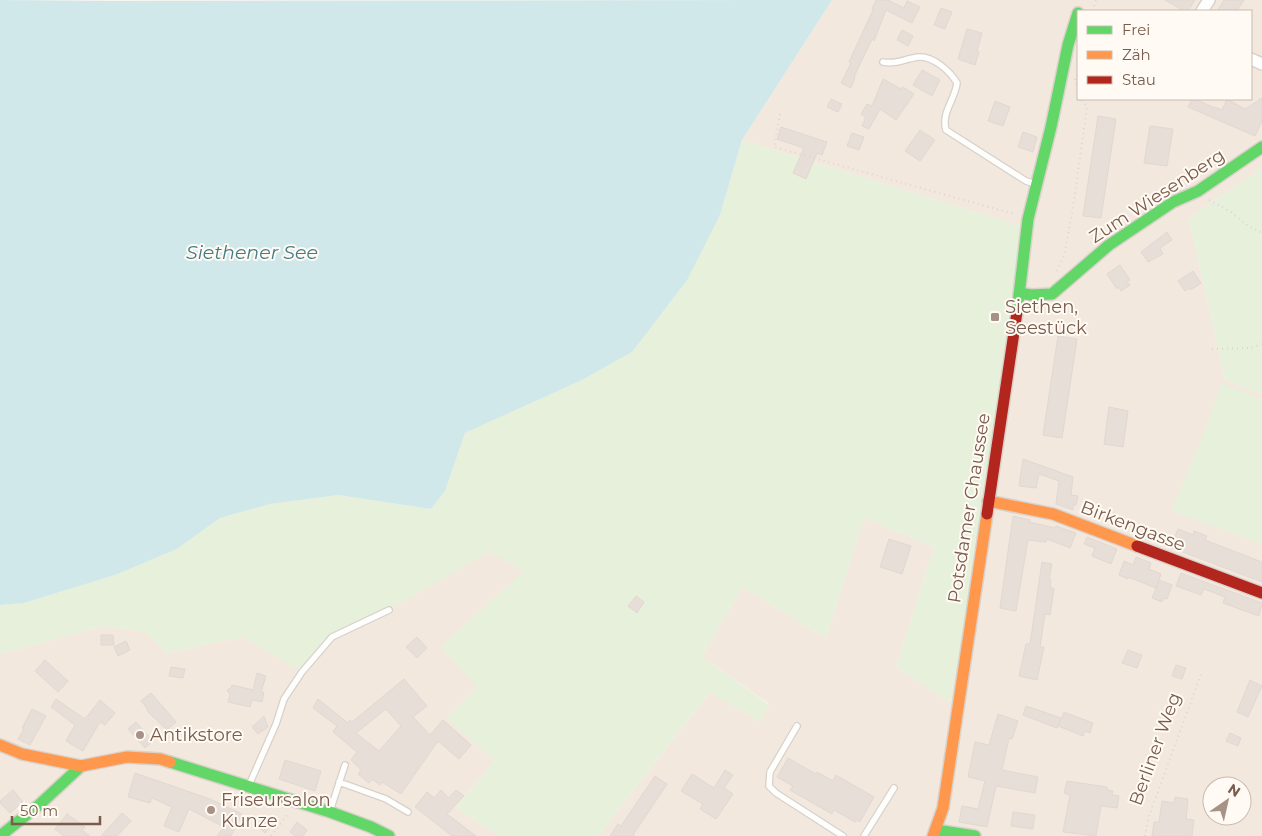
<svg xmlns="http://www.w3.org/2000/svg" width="1262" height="836" viewBox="0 0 1262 836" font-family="Montserrat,sans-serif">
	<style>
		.residential { fill: #f2e8de; fill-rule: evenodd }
		.green { fill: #e7f0db }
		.water { fill: #d0e8ea }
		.building { fill: #e6ded7; stroke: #e2d8d2; fill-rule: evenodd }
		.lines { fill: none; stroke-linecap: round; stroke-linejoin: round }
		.lane-casing { stroke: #d7d1cb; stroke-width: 8 }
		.street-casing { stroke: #d7d1cb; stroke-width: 14 }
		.fast-casing { stroke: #d9d2cb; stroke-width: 14 }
		.slow-casing { stroke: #d9d2cb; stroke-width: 14 }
		.jam-casing { stroke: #d9d2cb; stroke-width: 14 }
		.path { stroke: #dcd5d0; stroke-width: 2; stroke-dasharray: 1 4; stroke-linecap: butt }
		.lane { stroke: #fefefd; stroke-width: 5.5 }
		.street { stroke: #fefefd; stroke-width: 11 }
		.fast { stroke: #63d668; stroke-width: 11 }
		.slow { stroke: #ff974d; stroke-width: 11 }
		.jam { stroke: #b3261e; stroke-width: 11 }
		.poi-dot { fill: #a69286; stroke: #fffaf3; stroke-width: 2 }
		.labels { text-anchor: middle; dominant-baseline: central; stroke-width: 4; stroke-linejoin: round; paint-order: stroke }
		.street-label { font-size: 18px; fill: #7a5c4d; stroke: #fffaf3 }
		.poi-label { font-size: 18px; fill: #7a5c4d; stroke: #fffaf3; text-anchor: start }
		.water-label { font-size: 19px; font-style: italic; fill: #437c86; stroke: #fffaf3 }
	</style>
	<rect width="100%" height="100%" fill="#f9f5f0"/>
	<!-- residential -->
	<path class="residential" d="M 832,0 L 1262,0 L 1262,168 L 1189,218 L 1225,380 L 1262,394 L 1262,836 L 598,836 L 711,691 L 760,722 L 769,704 L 702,656 L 743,587 L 826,638 L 864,518 L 934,547 L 896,667 L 950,702 L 1027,228 L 742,140 ZM 1078,11 L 1251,11 L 1251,99 L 1078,99 ZM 1212,786 L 1242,786 L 1242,816 L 1212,816 Z
		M 488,551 L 525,571 L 477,687 L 447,718 L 495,761 L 455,807 L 499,836 L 0,836 L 0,654 L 104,626 L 145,632 L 167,653 L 243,637 L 302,671 L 332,637 L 390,609 Z"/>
	<!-- green -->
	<path class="green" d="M 742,140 L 1027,228 L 982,538 L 950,703 L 896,667 L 934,547 L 864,518 L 826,638 L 743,587 L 702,656 L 769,705 L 760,722 L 710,692 L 598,836 L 499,836 L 455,807 L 495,761 L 446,718 L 477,687 L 440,647 L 524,571 L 489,552 L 390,609 L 332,637 L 302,672 L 243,637 L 167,653 L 145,632 L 104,626 L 0,654 L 0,605 L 24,603 L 115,575 L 177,549 L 220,518 L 270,504 L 337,495 L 431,509 L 445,491 L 465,433 L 582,380 L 632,352 L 720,215 Z
		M 1262,168 L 1262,394 L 1225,380 L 1189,218 Z
		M 1222,383 L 1262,399 L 1262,544 L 1171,511 L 1198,447 Z"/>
	<!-- water -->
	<path class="water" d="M 0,0 L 113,1 L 832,0 L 742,140 L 720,215 L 687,280 L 632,352 L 582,380 L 465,433 L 445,491 L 431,509 L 338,495 L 270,504 L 220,518 L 177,549 L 115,575 L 24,603 L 0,605 Z"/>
	<!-- building -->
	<path class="building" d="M 876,0 L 888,0 L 904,8 L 907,1 L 920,7 L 912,23 L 886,10 L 874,41 L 872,39 L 854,77 L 855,78 L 851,88 L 841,83 L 851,63 L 849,62 L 873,10 L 872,9 Z
		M 1165,0 L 1195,0 L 1188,11 L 1184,11 Z
		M 1224,0 L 1244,0 L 1237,11 L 1217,11 Z
		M 941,8 L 952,12 L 945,29 L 934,25 Z
		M 967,29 L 982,33 L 977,51 L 979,52 L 975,65 L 958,59 Z
		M 902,30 L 913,36 L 908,46 L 897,40 Z
		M 922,70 L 940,80 L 932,96 L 913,85 Z
		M 883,79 L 901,89 L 903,87 L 914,94 L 896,120 L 880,109 L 869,129 L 862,126 L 866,117 L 861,114 L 867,104 L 872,106 Z
		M 1262,98 L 1262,121 L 1255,136 L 1188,107 L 1192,99 L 1195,99 L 1215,108 L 1215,107 L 1222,110 L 1227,99 L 1245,109 Z
		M 831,99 L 842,104 L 838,112 L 827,107 Z
		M 995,101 L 1010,107 L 1003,126 L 988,121 Z
		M 1098,116 L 1116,119 L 1101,218 L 1083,216 Z
		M 1150,126 L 1173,129 L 1167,166 L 1144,163 Z
		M 781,127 L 827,142 L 822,155 L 817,153 L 806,179 L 793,173 L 804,148 L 777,139 Z
		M 920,130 L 935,140 L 920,161 L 905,151 Z
		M 1023,132 L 1037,137 L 1033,152 L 1018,147 Z
		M 852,133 L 864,137 L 859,150 L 847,146 Z
		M 1167,232 L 1172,240 L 1160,248 L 1163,254 L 1148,262 L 1141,252 Z
		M 1120,265 L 1130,280 L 1127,282 L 1130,285 L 1121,291 L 1119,287 L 1117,289 L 1107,274 Z
		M 1193,271 L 1201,283 L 1191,290 L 1190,288 L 1185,291 L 1178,281 Z
		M 1058,336 L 1077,339 L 1062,438 L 1043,435 Z
		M 1109,407 L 1128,411 L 1123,447 L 1104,444 Z
		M 1023,459 L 1073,477 L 1071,495 L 1078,496 L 1076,505 L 1073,505 L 1073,510 L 1056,504 L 1059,481 L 1039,474 L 1036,488 L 1019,486 Z
		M 1013,516 L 1030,520 L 1029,522 L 1055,528 L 1056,526 L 1076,533 L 1070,548 L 1047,539 L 1046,542 L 1028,540 L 1016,611 L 1000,608 Z
		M 1178,529 L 1193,535 L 1194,531 L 1207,536 L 1205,540 L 1262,562 L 1262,582 L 1159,543 L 1163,535 L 1174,539 Z
		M 1087,537 L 1117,549 L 1111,564 L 1092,556 L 1095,548 L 1084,544 Z
		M 889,539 L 911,546 L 902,574 L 880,567 Z
		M 1136,557 L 1151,563 L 1149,569 L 1161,574 L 1156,588 L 1128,577 L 1128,579 L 1119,575 L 1124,561 L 1133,565 Z
		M 1042,562 L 1052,564 L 1049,579 L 1051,580 L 1050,587 L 1054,589 L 1050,615 L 1045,614 L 1040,647 L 1044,647 L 1037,680 L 1019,676 L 1026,644 L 1030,644 Z
		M 1181,573 L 1262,603 L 1259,616 L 1223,603 L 1225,597 L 1204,589 L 1201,595 L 1176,586 Z
		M 1159,580 L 1172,585 L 1167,599 L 1164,598 L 1162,602 L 1152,598 Z
		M 636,596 L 644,602 L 637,613 L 628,606 Z
		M 101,635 L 113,635 L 114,645 L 101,645 Z
		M 417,637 L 427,648 L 417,658 L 406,647 Z
		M 126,641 L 130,650 L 118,656 L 114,647 Z
		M 1128,650 L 1142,655 L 1137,668 L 1122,663 Z
		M 45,660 L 68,681 L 58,692 L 35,671 Z
		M 1176,665 L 1186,668 L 1182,679 L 1172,676 Z
		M 171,667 L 185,669 L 183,678 L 169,676 Z
		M 257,673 L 266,676 L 261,692 L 264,692 L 262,702 L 252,700 L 250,707 L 228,702 L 230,695 L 227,690 L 231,688 L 232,685 L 253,690 Z
		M 404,679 L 427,706 L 413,717 L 430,735 L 443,720 L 471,745 L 459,759 L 438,741 L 401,794 L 382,782 L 380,785 L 372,779 L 369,783 L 358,774 L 361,770 L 351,760 L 357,752 L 333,732 L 337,726 L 313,708 L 318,699 L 348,723 L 350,720 L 352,722 ZM 386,709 L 401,726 L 379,751 L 356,733 Z
		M 1250,680 L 1262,686 L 1248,717 L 1237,712 Z
		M 151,693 L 176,722 L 167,730 L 148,712 L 147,708 L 141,701 Z
		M 56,699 L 85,719 L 100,700 L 115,713 L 105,725 L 100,722 L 83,751 L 66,741 L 75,725 L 51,707 Z
		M 1026,706 L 1061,718 L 1057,728 L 1023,715 Z
		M 32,709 L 46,716 L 30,745 L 18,739 L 24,729 L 22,728 Z
		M 1064,712 L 1093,723 L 1090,733 L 1085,731 L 1083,736 L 1058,726 Z
		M 998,714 L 1018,721 L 1012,739 L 1009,738 L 1002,770 L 1038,777 L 1035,793 L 996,786 L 987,827 L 959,822 L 962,806 L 978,809 L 985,781 L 968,777 L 975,742 L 989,745 Z
		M 264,716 L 268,727 L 258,734 L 252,727 Z
		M 136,722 L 153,741 L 145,748 L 128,729 Z
		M 1230,733 L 1241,738 L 1238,746 L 1226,741 Z
		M 788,758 L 816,774 L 817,772 L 833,781 L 836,775 L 874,797 L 860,822 L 856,820 L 855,822 L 834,810 L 832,814 L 790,790 L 793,786 L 777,777 Z
		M 285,760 L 321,771 L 315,791 L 279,779 Z
		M 725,770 L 733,775 L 724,788 L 733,794 L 716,819 L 700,809 L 703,804 L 681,791 L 692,774 L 714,788 Z
		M 135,773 L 210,799 L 242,814 L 231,836 L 217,836 L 224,827 L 189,809 L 179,832 L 164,826 L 172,807 L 152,798 L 150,803 L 128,797 Z
		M 655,776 L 667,784 L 633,835 L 635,836 L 610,836 L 618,824 L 621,826 Z
		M 1067,781 L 1107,787 L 1107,790 L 1113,791 L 1112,795 L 1119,796 L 1117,808 L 1101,806 L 1096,836 L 1063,832 L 1070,795 L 1064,793 Z
		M 13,790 L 23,802 L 10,813 L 0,803 L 0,801 Z
		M 441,790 L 449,798 L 456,790 L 464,796 L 447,814 L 476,836 L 452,836 L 415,807 L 427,792 L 434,798 Z
		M 1175,797 L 1188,799 L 1186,819 L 1194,820 L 1192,836 L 1152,836 L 1154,822 L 1159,822 L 1162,801 L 1174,803 Z
		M 1013,812 L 1035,815 L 1033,829 L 1011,826 Z
		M 122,813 L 131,821 L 117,836 L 101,836 Z
		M 67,814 L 85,827 L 82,830 L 90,836 L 64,836 L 55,829 Z
		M 263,818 L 272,825 L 265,833 L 257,826 Z
		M 297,822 L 307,830 L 303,836 L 295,836 L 290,832 Z"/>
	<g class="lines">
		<!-- lane casing -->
		<g class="lane-casing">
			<path id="lane" d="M 883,62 C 897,65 906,58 919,57 C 933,56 950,71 957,83 C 955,100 941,112 946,130 L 1026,181 L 1036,184
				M 797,726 L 770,772 L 769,786 L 776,793 L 843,836
				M 339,782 L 386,799 L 408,812
				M 249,785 L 276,724 L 284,699 L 302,672 L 332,637 L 389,610
				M 330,811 L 345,765
				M 864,836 L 894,788"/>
		</g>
		<!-- street casing -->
		<g class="street-casing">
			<path id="street" d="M 1202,11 L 1209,0
				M 1251,59 L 1262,64"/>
		</g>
		<!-- fast casing -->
		<g class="fast-casing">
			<path id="fast" d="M 1020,293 L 1031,295 L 1052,294 L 1109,245 L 1173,202 L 1198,191 L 1262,147
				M 1017,312 L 1028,219 L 1051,127 L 1068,45 L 1078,13
				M 170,762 L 330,812 L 371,827 L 389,836
				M 936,830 L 975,836
				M 0,836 L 39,805 L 81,766"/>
		</g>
		<!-- slow casing -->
		<g class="slow-casing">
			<path id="slow" d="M 988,501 L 1053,514 L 1137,546
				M 0,745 L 22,754 L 81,766 L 127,757 L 160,759 L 170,762
				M 933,836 L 943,808 L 987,514"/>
		</g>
		<!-- jam casing -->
		<g class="jam-casing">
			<path id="jam" d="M 987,514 L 1017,312
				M 1137,546 L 1262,593"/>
		</g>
		<!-- path -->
		<path class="path" d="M 1093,11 L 1096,0
			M 1075,79 L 1078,90
			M 780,114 L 774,147 L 1014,214
			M 1209,200 L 1231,212 L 1245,224 L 1262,233
			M 1057,271 L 1064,256 L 1073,208 L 1087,107 L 1081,99
			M 1212,349 L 1251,348 L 1262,344
			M 271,836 L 288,814
			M 1145,836 L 1149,816 L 1201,674"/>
		<!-- lane -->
		<use href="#lane" class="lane"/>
		<!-- street -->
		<use href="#street" class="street"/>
		<!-- fast -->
		<use href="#fast" class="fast"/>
		<!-- slow -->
		<use href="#slow" class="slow"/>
		<!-- jam -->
		<use href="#jam" class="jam"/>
	</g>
	<!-- markers -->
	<g class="poi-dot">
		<rect x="990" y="312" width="10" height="10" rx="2.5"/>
		<circle cx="140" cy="735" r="5"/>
		<circle cx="211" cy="810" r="5"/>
	</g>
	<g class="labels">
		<!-- street labels -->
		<g class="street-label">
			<text transform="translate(1157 196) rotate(-33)">Zum Wiesenberg</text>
			<text transform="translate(969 508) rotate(-81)">Potsdamer Chaussee</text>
			<text transform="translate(1133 526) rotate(21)">Birkengasse</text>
			<text transform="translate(1155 749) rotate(-70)">Berliner Weg</text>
		</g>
		<!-- poi labels -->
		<g class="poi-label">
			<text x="1005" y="307">Siethen,<tspan x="1005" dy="21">Seestück</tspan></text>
			<text x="150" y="735">Antikstore</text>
			<text x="221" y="800">Friseursalon<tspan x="221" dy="21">Kunze</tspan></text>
		</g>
		<!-- water labels -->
		<g class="water-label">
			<text x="252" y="252">Siethener See</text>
		</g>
	</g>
	<!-- legend -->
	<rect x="1077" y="10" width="175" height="90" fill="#fffaf3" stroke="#cabbb1"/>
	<rect x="1087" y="26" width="25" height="8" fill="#63d668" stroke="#cabbb1"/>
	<text x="1122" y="35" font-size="15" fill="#7a5c4d">Frei</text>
	<rect x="1087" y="51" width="25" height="8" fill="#ff974d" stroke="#cabbb1"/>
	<text x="1122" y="60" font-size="15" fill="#7a5c4d">Zäh</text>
	<rect x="1087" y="76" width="25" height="8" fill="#b3261e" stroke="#cabbb1"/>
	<text x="1122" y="85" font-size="15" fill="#7a5c4d">Stau</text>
	<!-- north arrow -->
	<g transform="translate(1227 801) rotate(34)"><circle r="24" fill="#fffaf3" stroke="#cabbb1"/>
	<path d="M0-4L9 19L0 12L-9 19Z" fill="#a69286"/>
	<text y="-8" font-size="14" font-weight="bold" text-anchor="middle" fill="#7a5c4d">N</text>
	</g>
	<!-- scale -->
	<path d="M12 816v8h88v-8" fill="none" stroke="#7a5c4d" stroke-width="2.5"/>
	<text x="20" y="816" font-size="15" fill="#7a5c4d" stroke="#fffaf3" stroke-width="4" paint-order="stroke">50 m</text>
</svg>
